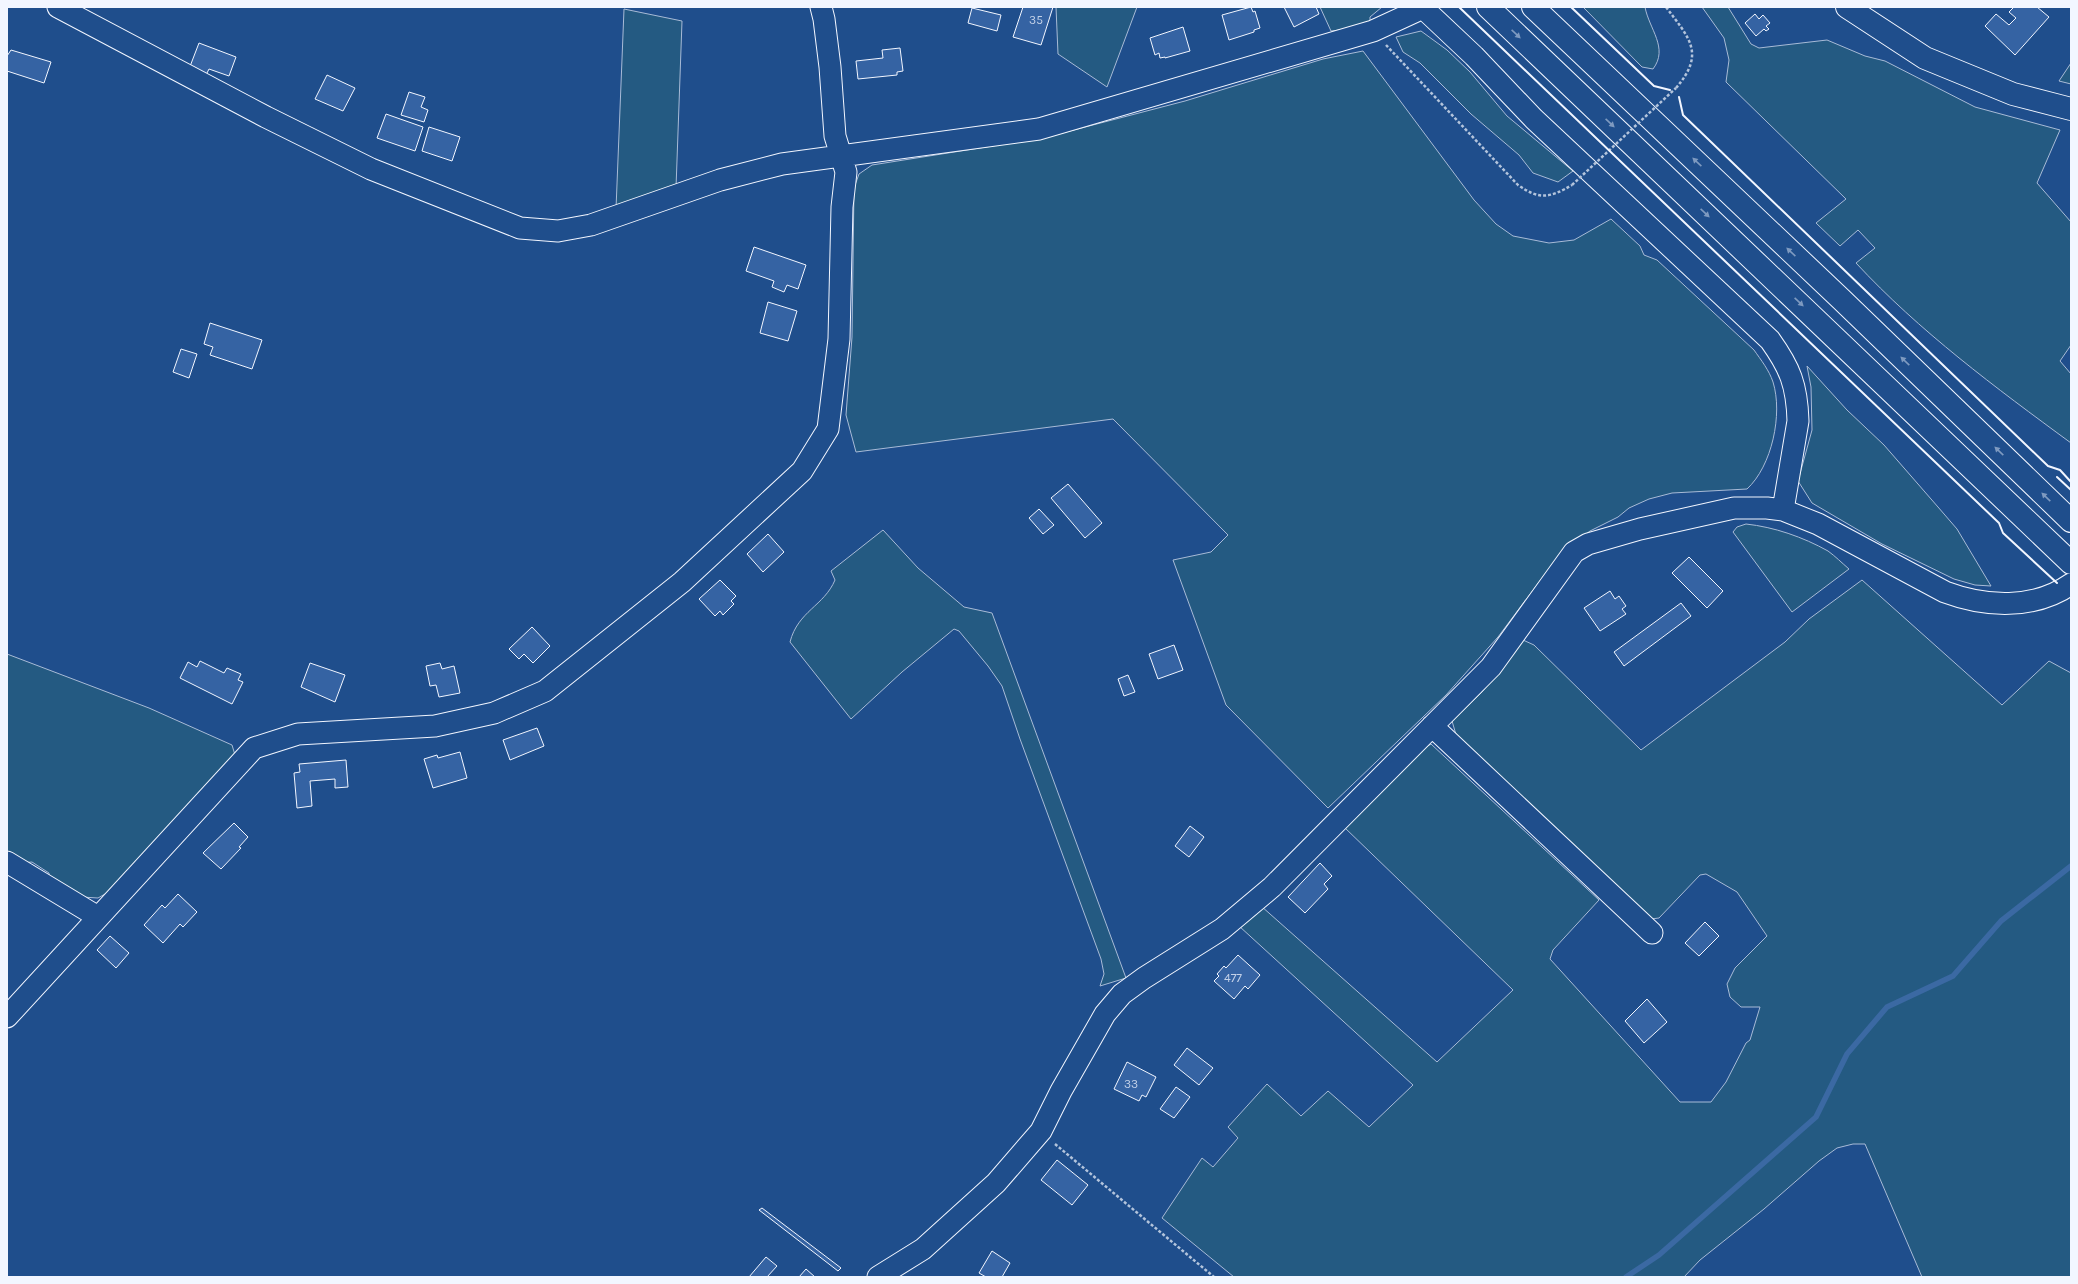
<svg xmlns="http://www.w3.org/2000/svg" width="2078" height="1284" viewBox="0 0 2078 1284" font-family="Karla,sans-serif">
	<style>
		.green { fill: #245a82; stroke: #a8bbd7 }
		.lines { fill: none; stroke-linecap: round; stroke-linejoin: round }
		.stream { stroke: #3b69a3; stroke-width: 5.5 }
		.building { fill: #3563a3; stroke: #f2f6ff }
		.minor-casing { stroke: #f2f6ff; stroke-width: 23 }
		.major-casing { stroke: #f2f6ff; stroke-width: 24 }
		.highway-casing { stroke: #f2f6ff; stroke-width: 24 }
		.path { stroke: #b3c4dc; stroke-width: 2.5; stroke-dasharray: 3 2; stroke-linecap: butt }
		.minor { stroke: #1f4e8c; stroke-width: 21 }
		.major { stroke: #1f4e8c; stroke-width: 22 }
		.highway { stroke: #1f4e8c; stroke-width: 22 }
		.path-bridge { stroke: #b3c4dc; stroke-width: 2.5; stroke-dasharray: 3 2; stroke-linecap: butt }
		.wall { stroke: #f2f6ff; stroke-width: 2 }
		.oneway { fill: #7e9ac0 }
		.labels { text-anchor: middle; dominant-baseline: central; stroke-width: 3; stroke-linejoin: round; paint-order: stroke }
		.number-label { font-size: 12px; fill: #c3d1e8 }
	</style>
	<rect width="100%" height="100%" fill="#1f4e8c"/>
	<!-- green -->
	<path class="green" d="M 1056,7 L 1137,7 L 1107,87 L 1058,54 Z
		M 1320,7 L 1382,7 L 1370,17 L 1370,21 L 1349,29 L 1331,31 Z
		M 1583,7 L 1645,7 C 1649,29 1669,48 1653,69 L 1642,67 Z
		M 1702,7 L 1728,7 L 1751,44 L 1759,48 L 1827,40 L 1865,56 L 1885,61 L 1975,107 L 2060,130 L 2037,183 L 2071,222 L 2071,345 L 2060,361 L 2071,374 L 2071,443 C 1996,388 1919,331 1856,263 L 1875,248 L 1858,230 L 1840,246 L 1816,223 L 1846,199 L 1726,82 L 1729,60 L 1724,38 Z
		M 624,9 L 682,21 L 676,188 L 616,209 Z
		M 1421,31 L 1447,50 L 1470,72 L 1507,116 L 1573,171 L 1558,182 L 1533,173 L 1519,155 L 1471,114 L 1420,63 L 1403,52 L 1396,37 Z
		M 1363,51 L 1474,200 L 1496,224 L 1513,236 L 1549,243 L 1574,240 L 1611,219 L 1640,246 L 1644,255 L 1657,260 L 1754,350 C 1761,360 1769,370 1773,382 C 1783,414 1772,466 1747,489 L 1672,493 L 1649,499 L 1629,508 L 1618,517 L 1590,531 L 1560,554 L 1498,637 L 1446,695 L 1328,808 L 1226,705 L 1173,560 L 1211,552 L 1228,535 L 1113,419 L 856,452 L 846,415 L 852,337 L 854,188 L 859,174 L 872,165 L 1043,138 L 1185,101 L 1323,59 Z
		M 2071,63 L 2071,84 L 2059,81 Z
		M 1807,366 L 1847,410 L 1884,445 L 1938,507 L 1957,529 L 1991,586 L 1975,585 L 1954,579 L 1882,544 L 1812,503 L 1798,481 L 1812,430 L 1811,387 Z
		M 1746,524 C 1774,527 1803,537 1828,551 C 1835,556 1842,563 1849,569 L 1792,612 L 1733,532 L 1737,527 Z
		M 883,530 L 918,568 L 964,607 L 992,613 L 1126,978 L 1100,986 L 1104,974 L 1101,959 L 1020,739 L 1002,686 L 988,666 L 959,631 L 954,629 L 902,672 L 851,719 L 790,642 C 798,611 824,606 835,580 L 831,571 Z
		M 1862,580 L 2002,705 L 2049,661 L 2071,673 L 2071,1277 L 1922,1277 L 1865,1144 L 1853,1144 L 1837,1148 L 1819,1161 L 1764,1209 L 1700,1260 L 1684,1277 L 1234,1277 L 1162,1218 L 1202,1158 L 1213,1167 L 1238,1138 L 1228,1127 L 1267,1084 L 1301,1116 L 1328,1091 L 1369,1127 L 1413,1085 L 1239,926 L 1261,906 L 1437,1062 L 1513,990 L 1344,827 L 1423,749 L 1431,744 L 1599,900 L 1553,950 L 1550,959 L 1680,1102 L 1711,1102 L 1726,1082 L 1746,1043 L 1750,1040 L 1760,1007 L 1741,1007 L 1730,997 L 1727,984 L 1735,968 L 1767,936 L 1737,892 L 1706,874 L 1700,875 L 1659,918 L 1651,919 L 1457,738 L 1452,721 L 1482,692 L 1523,640 L 1534,645 L 1641,750 L 1785,642 L 1809,619 Z
		M 7,654 L 149,708 L 232,745 L 235,755 L 112,890 L 98,898 L 82,897 L 49,881 L 49,873 L 32,862 L 20,863 L 7,854 Z"/>
	<g class="lines">
		<!-- stream -->
		<path class="stream" d="M 1626,1277 L 1659,1255 L 1816,1117 L 1847,1054 L 1887,1007 L 1953,976 L 2001,921 L 2071,866"/>
	</g>
	<!-- building -->
	<path class="building" d="M 1023,7 L 1053,7 L 1041,45 L 1013,37 Z
		M 1251,7 L 1253,12 L 1255,11 L 1260,28 L 1254,30 L 1254,32 L 1229,40 L 1222,15 Z
		M 1284,7 L 1316,7 L 1319,14 L 1294,27 Z
		M 2014,7 L 2037,7 L 2049,17 L 2015,55 L 1985,26 L 1996,14 L 2009,25 L 2016,18 L 2009,12 Z
		M 972,8 L 1001,15 L 997,31 L 968,23 Z
		M 1755,14 L 1759,19 L 1763,15 L 1770,23 L 1766,26 L 1769,29 L 1766,31 L 1764,29 L 1756,36 L 1745,23 Z
		M 1183,27 L 1190,51 L 1165,58 L 1165,57 L 1160,58 L 1159,53 L 1155,55 L 1150,38 Z
		M 199,43 L 236,57 L 229,76 L 209,69 L 205,77 L 189,69 Z
		M 900,48 L 903,71 L 897,72 L 897,75 L 858,79 L 856,61 L 883,58 L 882,50 Z
		M 11,50 L 51,62 L 44,83 L 7,71 L 7,56 Z
		M 327,75 L 355,88 L 343,111 L 315,99 Z
		M 409,92 L 425,97 L 421,107 L 428,110 L 424,122 L 401,115 Z
		M 386,114 L 423,127 L 415,151 L 377,138 Z
		M 429,127 L 460,137 L 452,161 L 422,151 Z
		M 754,247 L 806,265 L 798,289 L 787,285 L 784,292 L 772,287 L 774,281 L 746,271 Z
		M 768,302 L 797,311 L 788,341 L 760,333 Z
		M 210,323 L 262,340 L 252,369 L 210,355 L 213,347 L 204,344 Z
		M 181,349 L 197,354 L 189,378 L 173,372 Z
		M 1068,484 L 1102,523 L 1085,538 L 1051,498 Z
		M 1039,509 L 1054,525 L 1043,534 L 1029,518 Z
		M 768,534 L 784,552 L 763,572 L 747,554 Z
		M 1689,557 L 1723,591 L 1707,608 L 1672,573 Z
		M 720,580 L 736,596 L 731,601 L 734,604 L 723,615 L 720,611 L 715,616 L 699,599 Z
		M 1610,591 L 1615,599 L 1619,596 L 1626,606 L 1622,609 L 1626,614 L 1600,631 L 1584,608 Z
		M 1681,603 L 1691,616 L 1624,666 L 1614,652 Z
		M 532,627 L 550,646 L 533,663 L 524,654 L 519,659 L 509,649 Z
		M 1174,645 L 1183,670 L 1158,679 L 1149,654 Z
		M 200,661 L 224,673 L 227,668 L 241,674 L 238,680 L 243,682 L 232,704 L 180,678 L 188,662 L 197,667 Z
		M 310,663 L 345,675 L 335,702 L 301,687 Z
		M 440,663 L 442,669 L 454,666 L 460,693 L 439,697 L 436,685 L 430,686 L 426,666 Z
		M 1128,675 L 1135,692 L 1124,696 L 1118,679 Z
		M 537,728 L 544,746 L 510,760 L 503,740 Z
		M 460,752 L 467,778 L 433,788 L 424,759 L 437,755 L 438,758 Z
		M 346,760 L 348,787 L 335,788 L 335,779 L 310,781 L 312,806 L 297,808 L 294,773 L 300,772 L 299,764 Z
		M 234,823 L 248,837 L 239,847 L 241,848 L 221,869 L 203,853 Z
		M 1190,826 L 1204,837 L 1189,857 L 1175,846 Z
		M 1320,863 L 1332,876 L 1324,884 L 1328,889 L 1305,913 L 1288,897 Z
		M 178,894 L 197,912 L 183,927 L 180,924 L 163,943 L 144,925 L 162,905 L 165,908 Z
		M 1705,922 L 1719,936 L 1699,956 L 1685,943 Z
		M 110,936 L 129,953 L 116,968 L 97,950 Z
		M 1238,955 L 1260,975 L 1248,989 L 1245,986 L 1234,999 L 1214,981 L 1219,976 L 1217,974 L 1224,966 L 1226,968 Z
		M 1647,999 L 1667,1022 L 1644,1043 L 1625,1021 Z
		M 1187,1048 L 1213,1068 L 1199,1085 L 1174,1065 Z
		M 1127,1062 L 1156,1077 L 1146,1097 L 1142,1095 L 1139,1101 L 1114,1089 Z
		M 1176,1087 L 1190,1097 L 1174,1118 L 1160,1109 Z
		M 1057,1160 L 1088,1185 L 1072,1205 L 1041,1180 Z
		M 762,1208 L 841,1268 L 838,1271 L 759,1210 Z
		M 992,1251 L 1010,1263 L 1002,1277 L 986,1277 L 979,1273 Z
		M 766,1257 L 777,1266 L 767,1277 L 749,1277 Z
		M 806,1269 L 815,1277 L 799,1277 Z"/>
	<g class="lines">
		<!-- minor casing -->
		<g class="minor-casing">
			<path id="minor" d="M 58,7 L 266,117 L 371,169 L 520,228 L 558,231 L 591,225 L 720,180 L 782,164 L 1039,129 L 1373,31 L 1423,8
				M 1422,7 L 1474,56 L 1534,119 L 1770,340 C 1790,368 1797,385 1798,421 L 1783,510
				M 1432,726 L 1652,933
				M 7,862 L 98,917
				M 7,1017 L 254,748 L 298,734 L 435,726 L 494,713 L 545,691 L 682,582 L 802,471 L 828,429 L 839,339 L 842,207 L 846,172 L 835,136 L 830,67 L 824,19 L 821,7
				M 878,1277 L 923,1249 L 996,1183 L 1041,1131 L 1061,1091 L 1105,1014 L 1122,994 L 1144,978 L 1222,929 L 1272,887 L 1491,667 L 1574,552 L 1588,544 L 1640,529 L 1734,508 L 1767,508 L 1783,510 L 1818,524 L 1945,592 C 1985,607 2034,610 2071,584"/>
		</g>
		<!-- major casing -->
		<g class="major-casing">
			<path id="major" d="M 1847,7 L 1925,58 L 2013,94 L 2071,109"/>
		</g>
		<!-- highway casing -->
		<g class="highway-casing">
			<path id="highway" d="M 1488,7 L 2071,563
				M 1533,7 L 1841,299 L 2071,521"/>
		</g>
		<!-- path -->
		<path class="path" d="M 1666,7 C 1689,38 1706,53 1676,88
			M 1386,45 L 1518,185 C 1539,200 1550,198 1572,185
			M 1055,1144 L 1214,1277"/>
		<!-- minor -->
		<use href="#minor" class="minor"/>
		<!-- major -->
		<use href="#major" class="major"/>
		<!-- highway -->
		<use href="#highway" class="highway"/>
		<!-- path-bridge -->
		<path class="path-bridge" d="M 1572,185 L 1676,88"/>
		<!-- wall -->
		<path class="wall" d="M 1459,7 L 1999,523 L 2003,533 L 2057,583
			M 1571,7 L 1654,86 L 1670,90
			M 1679,97 L 1683,115 L 2048,466 L 2060,470 L 2071,482
			M 2057,477 L 2071,490"/>
	</g>
	<!-- one-way arrows -->
	<defs><path id="oneway-solid" d="M-6-.8H1V-3.2L6.5 0L1 3.2V.8H-6Z"/></defs>
	<g class="oneway">
		<use href="#oneway-solid" transform="translate(1516 34) rotate(43)"/>
		<use href="#oneway-solid" transform="translate(1610 123) rotate(43)"/>
		<use href="#oneway-solid" transform="translate(1697 162) rotate(-137)"/>
		<use href="#oneway-solid" transform="translate(1705 213) rotate(43)"/>
		<use href="#oneway-solid" transform="translate(1791 252) rotate(-137)"/>
		<use href="#oneway-solid" transform="translate(1799 302) rotate(43)"/>
		<use href="#oneway-solid" transform="translate(1905 361) rotate(-136)"/>
		<use href="#oneway-solid" transform="translate(1999 451) rotate(-136)"/>
		<use href="#oneway-solid" transform="translate(2046 497) rotate(-136)"/>
	</g>
	<g class="labels">
		<!-- number labels -->
		<g class="number-label">
			<text x="1036" y="20">35</text>
			<text x="1233" y="978">477</text>
			<text x="1131" y="1084">33</text>
		</g>
	</g>
	<!-- border -->
	<rect width="2078" height="1284" fill="none" stroke="#f2f6ff" stroke-width="16"/>
</svg>
